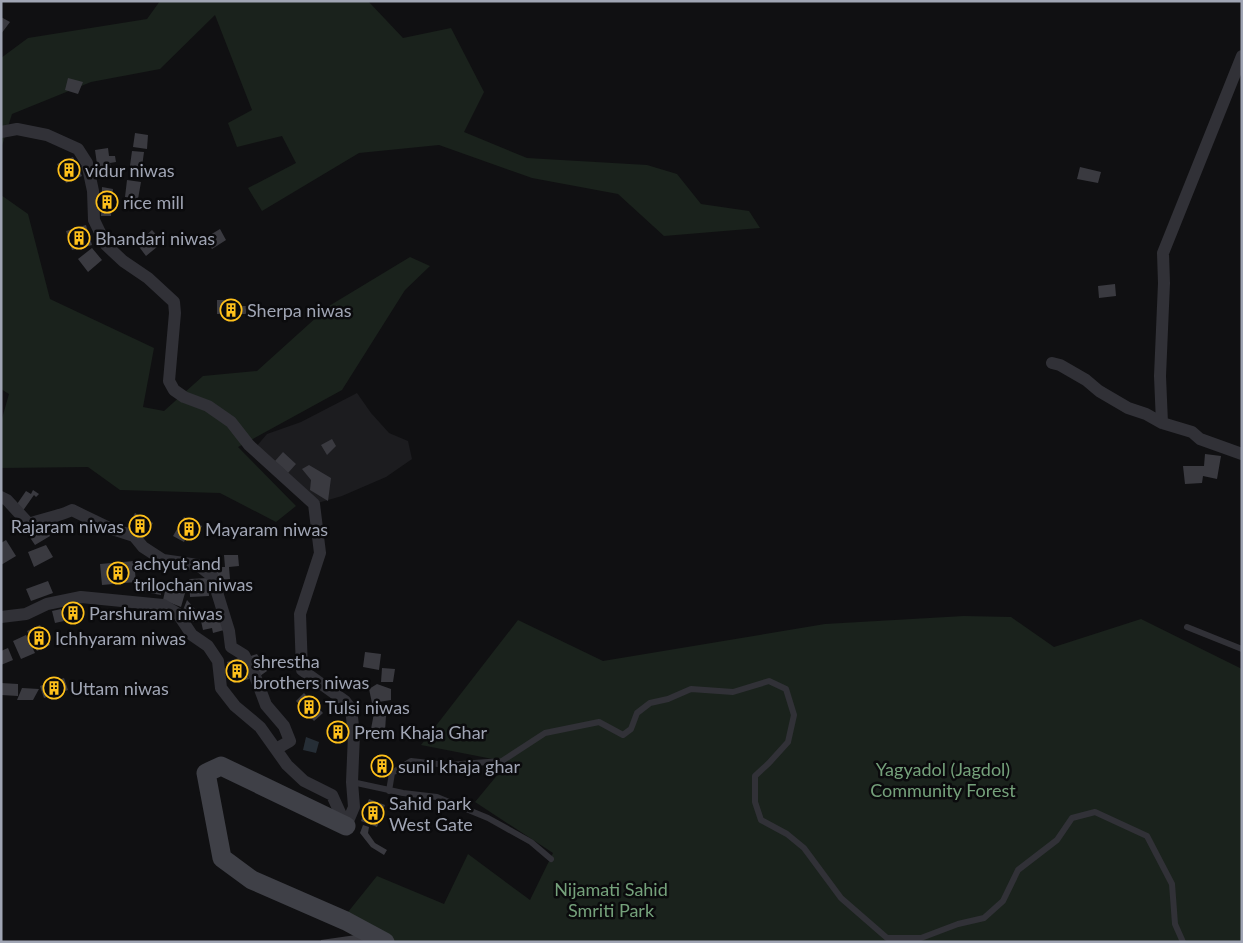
<svg xmlns="http://www.w3.org/2000/svg" width="1243" height="943" viewBox="0 0 1243 943" font-family="Lato,sans-serif">
	<style>
		.built { fill: #1c1c1f }
		.green { fill: #1a221c }
		.water { fill: #262e36 }
		.building { fill: #3a3a40 }
		.lines { fill: none; stroke-linecap: round; stroke-linejoin: round }
		.lane { stroke: #313137; stroke-width: 6 }
		.street { stroke: #313137; stroke-width: 12 }
		.secondary { stroke: #3f4047; stroke-width: 19 }
		.labels { text-anchor: middle; dominant-baseline: central; stroke-width: 5; stroke-linejoin: round; paint-order: stroke }
		.poi-label { font-size: 18px; fill: #a0a5b4; stroke: #0b0b0d; text-anchor: start }
		.park-label { font-size: 18px; fill: #75a17b; stroke: #0b0b0d }
	</style>
	<rect width="100%" height="100%" fill="#101012"/>
	<!-- built -->
	<path class="built" d="M 357,393 L 371,413 L 389,433 L 408,441 L 412,459 L 386,477 L 342,496 L 314,504 L 256,447 L 267,434 L 301,422 Z"/>
	<!-- green -->
	<path class="green" d="M 160,1 L 368,1 L 403,38 L 451,28 L 484,92 L 464,132 L 527,158 L 647,165 L 677,174 L 701,204 L 749,211 L 760,228 L 664,236 L 618,194 L 532,178 L 439,145 L 359,153 L 262,211 L 248,188 L 296,163 L 282,136 L 237,147 L 228,123 L 252,110 L 215,15 L 160,69 L 91,82 L 12,114 L 1,149 L 1,58 L 28,38 L 147,19 Z
		M 1,195 L 28,214 L 50,299 L 154,348 L 143,407 L 164,411 L 203,376 L 257,371 L 329,306 L 410,257 L 430,266 L 405,290 L 342,390 L 238,447 L 296,506 L 276,522 L 220,493 L 120,490 L 88,467 L 1,468 L 1,422 L 9,394 L 1,389 Z
		M 964,616 L 1011,617 L 1054,647 L 1141,619 L 1242,669 L 1242,942 L 387,942 L 348,912 L 377,876 L 444,904 L 468,854 L 530,900 L 553,853 L 475,802 L 508,762 L 421,745 L 518,620 L 603,661 L 825,624 Z"/>
	<!-- water -->
	<path class="water" d="M 306,737 L 319,742 L 316,753 L 303,750 Z"/>
	<!-- building -->
	<path class="building" d="M 1,17 L 10,22 L 1,34 Z
		M 68,78 L 83,82 L 78,94 L 65,90 Z
		M 135,133 L 148,135 L 147,149 L 133,147 Z
		M 108,148 L 109,156 L 115,156 L 116,162 L 110,163 L 111,169 L 98,171 L 95,150 Z
		M 132,151 L 144,152 L 141,174 L 129,173 Z
		M 73,157 L 82,176 L 66,183 L 57,164 Z
		M 1080,167 L 1101,172 L 1098,183 L 1077,179 Z
		M 127,180 L 141,182 L 138,199 L 125,197 Z
		M 102,187 L 113,189 L 111,216 L 101,216 Z
		M 86,225 L 92,245 L 72,250 L 66,231 Z
		M 220,229 L 226,240 L 212,249 L 205,238 Z
		M 152,230 L 163,242 L 146,256 L 137,244 Z
		M 92,248 L 102,260 L 88,272 L 78,259 Z
		M 1115,284 L 1116,296 L 1099,298 L 1098,286 Z
		M 217,300 L 232,300 L 232,306 L 246,306 L 246,314 L 217,314 Z
		M 332,439 L 336,446 L 327,455 L 321,445 Z
		M 283,452 L 296,464 L 288,473 L 275,461 Z
		M 1205,454 L 1221,456 L 1217,479 L 1203,476 L 1202,483 L 1185,484 L 1183,466 L 1204,466 Z
		M 309,465 L 331,478 L 328,501 L 310,490 L 311,480 L 302,469 Z
		M 33,490 L 39,494 L 36,497 L 34,495 L 22,512 L 15,507 L 26,491 L 31,494 Z
		M 135,513 L 153,523 L 144,538 L 127,529 Z
		M 184,517 L 202,526 L 197,535 L 189,531 L 184,542 L 173,536 Z
		M 41,520 L 50,536 L 35,545 L 25,530 Z
		M 6,540 L 16,556 L 1,565 L 1,543 Z
		M 46,545 L 53,557 L 34,567 L 28,552 Z
		M 224,555 L 238,555 L 239,566 L 229,567 L 230,579 L 217,580 L 216,567 L 225,567 Z
		M 134,561 L 136,582 L 102,585 L 100,564 Z
		M 208,578 L 209,596 L 190,597 L 189,579 Z
		M 48,581 L 53,593 L 31,601 L 26,589 Z
		M 141,581 L 161,586 L 161,595 L 139,591 Z
		M 166,587 L 185,593 L 181,607 L 163,600 Z
		M 187,600 L 201,616 L 193,622 L 183,610 Z
		M 79,603 L 81,620 L 67,622 L 64,605 Z
		M 61,609 L 64,621 L 55,623 L 52,611 Z
		M 220,616 L 224,630 L 213,633 L 212,628 L 203,630 L 201,621 Z
		M 40,625 L 50,645 L 37,651 L 27,631 Z
		M 26,635 L 35,653 L 21,659 L 13,641 Z
		M 8,648 L 13,660 L 1,665 L 1,651 Z
		M 365,652 L 381,654 L 379,670 L 363,667 Z
		M 257,654 L 267,671 L 260,676 L 248,657 Z
		M 239,658 L 249,679 L 233,683 L 227,662 Z
		M 382,668 L 395,669 L 393,682 L 381,682 Z
		M 64,678 L 68,690 L 44,698 L 40,686 Z
		M 1,683 L 18,684 L 18,696 L 1,695 Z
		M 377,684 L 391,689 L 391,700 L 372,703 L 369,689 Z
		M 22,688 L 39,689 L 33,700 L 17,700 Z
		M 304,693 L 323,713 L 314,721 L 296,701 Z
		M 374,713 L 386,716 L 385,731 L 371,729 Z
		M 343,721 L 346,741 L 334,743 L 331,723 Z
		M 380,754 L 391,772 L 383,776 L 374,761 Z
		M 369,799 L 385,805 L 377,827 L 361,821 Z
		M 363,825 L 369,827 L 368,833 L 375,843 L 387,850 L 384,855 L 371,847 L 360,833 Z
		M 356,935 L 370,942 L 321,942 L 321,940 Z"/>
	<g class="lines">
		<!-- lane -->
		<path class="lane" d="M 1187,627 L 1242,649
			M 352,782 L 403,793 L 437,797 L 488,818 L 531,842 L 551,859
			M 389,791 L 392,773 L 411,761 L 447,765 L 502,761 L 545,733 L 599,722 L 623,735 L 631,729 L 637,713 L 650,703 L 668,699 L 691,689 L 733,692 L 769,681 L 786,689 L 794,715 L 788,742 L 769,763 L 755,776 L 755,802 L 761,820 L 787,834 L 804,848 L 841,898 L 887,938 L 921,938 L 958,924 L 984,918 L 1003,901 L 1018,870 L 1057,840 L 1072,818 L 1095,812 L 1147,836 L 1172,884 L 1175,924 L 1183,942"/>
		<!-- street -->
		<path class="street" d="M 1,132 L 17,129 L 47,135 L 78,149 L 87,163 L 93,191 L 94,220 L 106,245 L 123,261 L 148,278 L 174,302 L 175,313 L 169,381 L 174,390 L 184,397 L 208,406 L 231,422 L 249,445 L 314,504 L 320,553 L 300,614 L 302,670 L 345,701 L 351,709 L 354,734 L 352,782 L 354,807 L 346,826
			M 1052,363 L 1060,365 L 1086,380 L 1099,391 L 1128,408 L 1146,414 L 1162,423 L 1192,432 L 1200,439 L 1242,454
			M 1162,423 L 1160,376 L 1164,283 L 1163,253 L 1242,56
			M 1,497 L 7,500 L 29,524 C 44,518 58,517 72,510 L 109,528 L 134,536 L 143,547 L 163,560 L 198,565 L 212,576 L 229,631 L 231,647 L 244,655 L 255,676 L 266,705 L 284,726 L 290,741 L 276,749
			M 1,617 L 26,614 L 47,604 L 81,597 L 163,605 L 178,614 L 192,635 L 208,646 L 218,661 L 221,688 L 235,706 L 260,727 L 287,765 L 304,781 L 332,795 L 346,826"/>
		<!-- secondary -->
		<path class="secondary" d="M 346,826 L 221,766 L 206,773 L 222,858 L 252,880 L 346,921 L 385,942"/>
	</g>
	<!-- icons -->
	<defs>
		<g id="building-ring" transform="scale(1.125)"><circle r="9.5" fill="#0b0b0d" stroke="#ffc11b" stroke-width="1.5"/><path d="M-4-6H4V6H1V3H-1V6H-4ZM-2.5-4.3h1.7v1.8h-1.7ZM.8-4.3h1.7v1.8H.8ZM-2.5-1h1.7V.8h-1.7ZM.8-1h1.7V.8H.8Z" fill="#ffc11b"/></g>
	</defs>
	<g fill-rule="evenodd">
		<use href="#building-ring" x="69" y="170"/>
		<use href="#building-ring" x="107" y="202"/>
		<use href="#building-ring" x="79" y="238"/>
		<use href="#building-ring" x="231" y="310"/>
		<use href="#building-ring" x="140" y="526"/>
		<use href="#building-ring" x="189" y="529"/>
		<use href="#building-ring" x="118" y="573"/>
		<use href="#building-ring" x="73" y="613"/>
		<use href="#building-ring" x="39" y="638"/>
		<use href="#building-ring" x="237" y="671"/>
		<use href="#building-ring" x="54" y="688"/>
		<use href="#building-ring" x="309" y="707"/>
		<use href="#building-ring" x="338" y="732"/>
		<use href="#building-ring" x="382" y="766"/>
		<use href="#building-ring" x="373" y="813"/>
	</g>
	<g class="labels">
		<!-- poi labels -->
		<g class="poi-label">
			<text x="85" y="170">vidur niwas</text>
			<text x="123" y="202">rice mill</text>
			<text x="95" y="238">Bhandari niwas</text>
			<text x="247" y="310">Sherpa niwas</text>
			<text x="124" y="526" text-anchor="end">Rajaram niwas</text>
			<text x="205" y="529">Mayaram niwas</text>
			<text x="134" y="563">achyut and<tspan x="134" dy="21">trilochan niwas</tspan></text>
			<text x="89" y="613">Parshuram niwas</text>
			<text x="55" y="638">Ichhyaram niwas</text>
			<text x="253" y="661">shrestha<tspan x="253" dy="21">brothers niwas</tspan></text>
			<text x="70" y="688">Uttam niwas</text>
			<text x="325" y="707">Tulsi niwas</text>
			<text x="354" y="732">Prem Khaja Ghar</text>
			<text x="398" y="766">sunil khaja ghar</text>
			<text x="389" y="803">Sahid park<tspan x="389" dy="21">West Gate</tspan></text>
		</g>
		<!-- park labels -->
		<g class="park-label">
			<text x="943" y="769">Yagyadol (Jagdol)<tspan x="943" dy="21">Community Forest</tspan></text>
			<text x="611" y="889">Nijamati Sahid<tspan x="611" dy="21">Smriti Park</tspan></text>
		</g>
	</g>
	<!-- border -->
	<rect width="1243" height="943" fill="none" stroke="#a0a5b4" stroke-width="5"/>
</svg>
